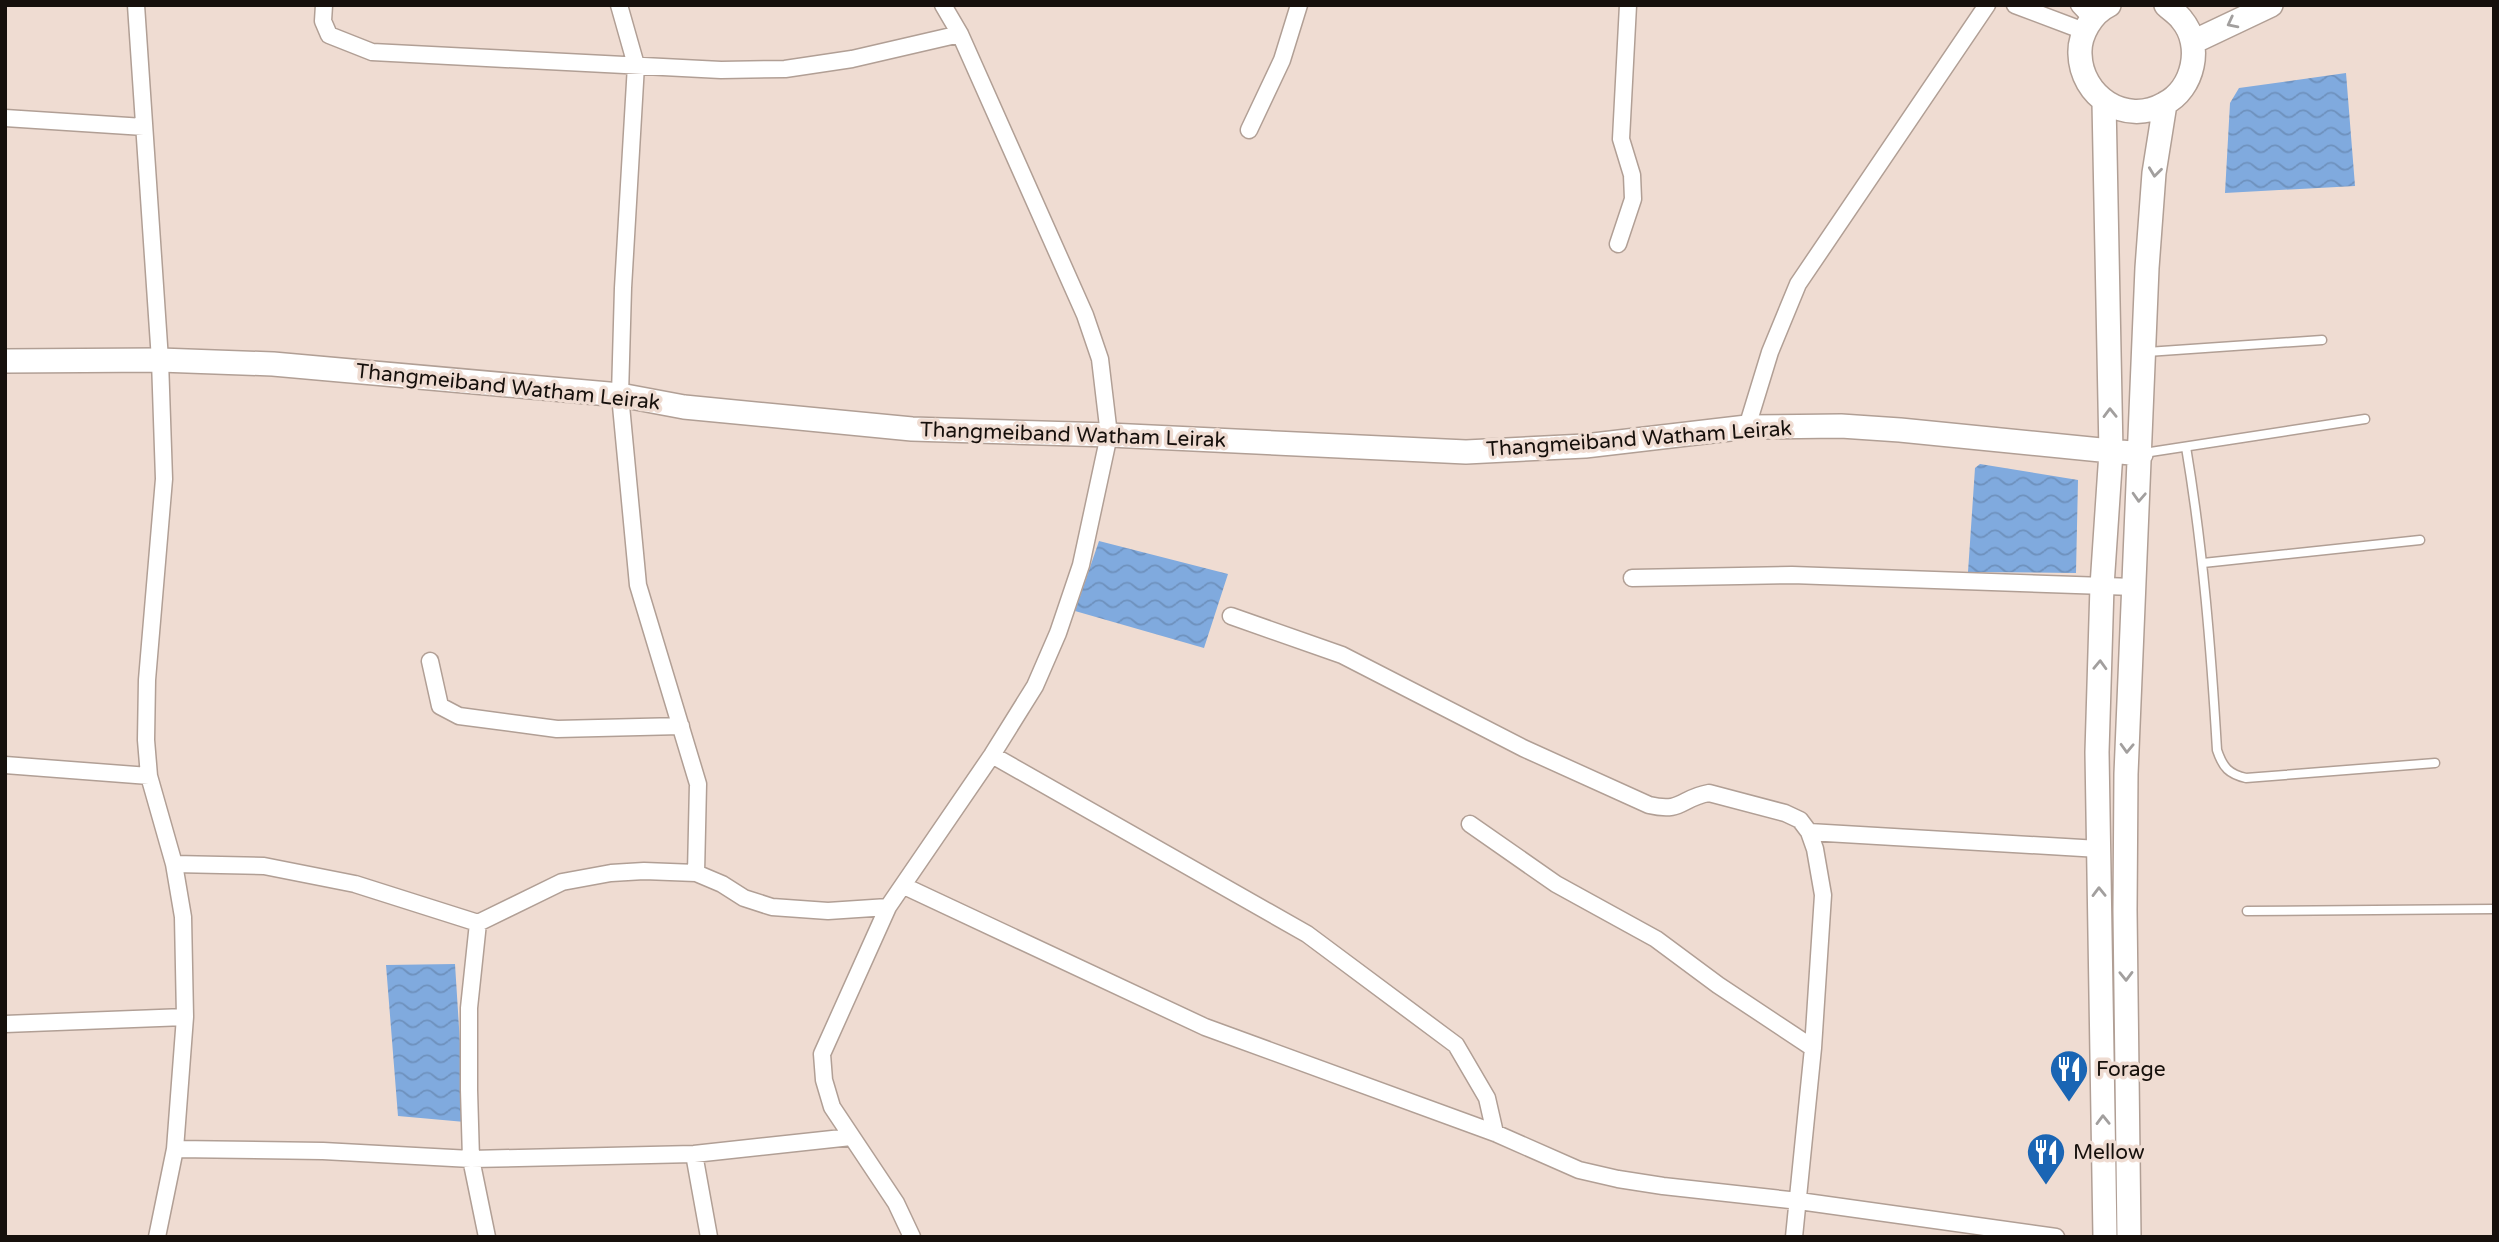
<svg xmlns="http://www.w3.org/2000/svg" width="2499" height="1242" viewBox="0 0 2499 1242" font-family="'Varela Round',sans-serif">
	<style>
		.water { fill: url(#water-waves) }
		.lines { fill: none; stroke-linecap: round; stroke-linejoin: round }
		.lane-casing { stroke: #b19f95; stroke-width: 11 }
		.street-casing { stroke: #b19f95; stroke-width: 19 }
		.secondary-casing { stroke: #b19f95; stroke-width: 26 }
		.lane { stroke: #fff; stroke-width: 8 }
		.street { stroke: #fff; stroke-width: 16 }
		.secondary { stroke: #fff; stroke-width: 23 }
		.oneway { stroke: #a29f9e }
		.labels { text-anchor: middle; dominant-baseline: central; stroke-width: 7; stroke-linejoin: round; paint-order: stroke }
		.street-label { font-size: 21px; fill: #16100c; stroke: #efdcd2 }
		.poi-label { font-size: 21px; fill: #16100c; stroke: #efdcd2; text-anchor: start }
	</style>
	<defs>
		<pattern id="water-waves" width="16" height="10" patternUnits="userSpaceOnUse" patternTransform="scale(1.75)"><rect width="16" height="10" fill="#80aade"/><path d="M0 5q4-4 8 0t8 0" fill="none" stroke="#6e91bd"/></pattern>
	</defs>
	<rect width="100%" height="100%" fill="#efdcd2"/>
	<!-- water -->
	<path class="water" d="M 2346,73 L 2355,186 L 2225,193 L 2230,103 L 2239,88 Z
		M 1980,464 L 2078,480 L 2076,573 L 1968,572 L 1975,468 Z
		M 1099,541 L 1228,574 L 1204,648 L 1075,611 Z
		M 455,964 L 465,1122 L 398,1116 L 386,965 Z"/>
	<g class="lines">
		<!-- lane casing -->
		<g class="lane-casing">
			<path id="lane" d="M 2147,352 L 2322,340
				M 2186,447 C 2203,548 2211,649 2217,750 C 2223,768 2229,774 2246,778 L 2435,763
				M 2144,453 L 2365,419
				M 2203,563 L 2420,540
				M 2247,911 L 2494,909"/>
		</g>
		<!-- street casing -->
		<g class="street-casing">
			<path id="street" d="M 136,5 L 160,360 L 164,479 L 147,680 L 146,740 L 149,776 L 174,864 L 183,917 L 185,1017 L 175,1149 L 157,1237
				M 324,5 L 323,21 L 329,35 L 372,52 L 721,70 L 785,69 L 852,59 L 960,34
				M 619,5 L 636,65 L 623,288 L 620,395 L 638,585 L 698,784 L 696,873
				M 2015,5 L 2084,31
				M 2079,5 L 2092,19
				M 5,118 L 144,127
				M 1249,130 L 1282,60 L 1299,5
				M 1618,244 L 1633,199 L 1632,175 L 1621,139 L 1628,5
				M 1747,427 L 1770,352 L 1798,284 L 1987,5
				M 1632,578 L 1792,575 L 2134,587
				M 1231,616 L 1342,655 L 1523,748 L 1649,805 C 1683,813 1680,798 1709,793 L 1785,813 L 1800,820 L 1809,832 L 1815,849 L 1823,895 L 1813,1048 L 1794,1237
				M 430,661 L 440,706 L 459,716 L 557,729 L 681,726
				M 992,755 L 1307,934 L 1456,1045 L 1487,1098 L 1495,1133
				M 5,765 L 149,776
				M 1470,824 L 1556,884 L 1656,939 L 1718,985 L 1813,1048
				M 1809,832 L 2099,849
				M 174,864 L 264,866 L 355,884 L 478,923
				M 904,886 L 1205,1027 L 1495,1133 L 1579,1170 L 1618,1179 L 1663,1186 L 1799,1201 L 2056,1237
				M 5,1024 L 185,1017
				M 175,1149 L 323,1151 L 471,1159 L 694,1154 L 851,1137
				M 694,1154 L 709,1237
				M 487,1237 L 471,1159 L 469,1090 L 469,1008 L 478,923 L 562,882 L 611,873 L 644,871 L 696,873 L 722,884 L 744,898 L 772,907 L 828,911 L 888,907
				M 912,1237 L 896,1203 L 832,1107 L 824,1080 L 822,1054 L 888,907 L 992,755 L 1035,686 L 1058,633 L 1081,565 L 1109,435 L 1100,359 L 1085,315 L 960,34 L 943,5"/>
		</g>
		<!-- secondary casing -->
		<g class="secondary-casing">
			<path id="secondary" d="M 2109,5 C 2092,13 2079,35 2080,54 C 2081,96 2125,126 2164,104 C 2194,89 2203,45 2182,20 C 2178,14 2171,10 2166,5
				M 2193,42 L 2271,5
				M 2104,102 L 2111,452 L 2102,586 L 2097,752 L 2105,1237
				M 5,361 L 160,360 L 273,364 L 620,395 L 684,407 L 912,429 L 1109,435 L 1466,452 L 1585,446 L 1747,427 L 1841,426 L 1900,430 L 2141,454
				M 2129,1237 L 2125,910 L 2126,774 L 2147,268 L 2154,173 L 2165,104"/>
		</g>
		<!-- lane -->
		<use href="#lane" class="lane"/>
		<!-- street -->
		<use href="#street" class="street"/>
		<!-- secondary -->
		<use href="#secondary" class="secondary"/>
	</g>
	<!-- one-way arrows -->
	<defs><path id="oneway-chevron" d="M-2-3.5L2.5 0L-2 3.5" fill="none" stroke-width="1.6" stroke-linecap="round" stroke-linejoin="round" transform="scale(1.75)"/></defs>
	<g class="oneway">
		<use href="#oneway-chevron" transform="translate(2232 23) rotate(153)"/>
		<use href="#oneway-chevron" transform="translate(2155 172) rotate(97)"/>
		<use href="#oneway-chevron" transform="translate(2110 413) rotate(-91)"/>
		<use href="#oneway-chevron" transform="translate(2139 497) rotate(93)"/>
		<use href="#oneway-chevron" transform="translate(2100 665) rotate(-88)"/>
		<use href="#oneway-chevron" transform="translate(2127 748) rotate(92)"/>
		<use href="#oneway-chevron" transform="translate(2099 892) rotate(-91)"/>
		<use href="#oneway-chevron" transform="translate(2126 976) rotate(89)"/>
		<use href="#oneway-chevron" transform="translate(2103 1120) rotate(-91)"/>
	</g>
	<!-- icons -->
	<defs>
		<g id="restaurant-pin" transform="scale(2.0125)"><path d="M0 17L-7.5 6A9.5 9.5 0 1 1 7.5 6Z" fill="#1a65b4" stroke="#efdcd2"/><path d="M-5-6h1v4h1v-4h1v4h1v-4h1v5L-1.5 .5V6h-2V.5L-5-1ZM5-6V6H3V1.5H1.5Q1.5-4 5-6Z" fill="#fff"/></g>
	</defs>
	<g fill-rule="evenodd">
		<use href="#restaurant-pin" x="2069" y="1069"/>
		<use href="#restaurant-pin" x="2046" y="1152"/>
	</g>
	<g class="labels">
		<!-- street labels -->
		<g class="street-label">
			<text transform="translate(508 387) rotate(6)">Thangmeiband Watham Leirak</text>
			<text transform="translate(1073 435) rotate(2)">Thangmeiband Watham Leirak</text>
			<text transform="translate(1639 439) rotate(-4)">Thangmeiband Watham Leirak</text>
		</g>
		<!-- poi labels -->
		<g class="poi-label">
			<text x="2096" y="1069">Forage</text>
			<text x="2073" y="1152">Mellow</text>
		</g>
	</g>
	<!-- border -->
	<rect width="2499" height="1242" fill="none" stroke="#16100c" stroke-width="14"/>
</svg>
